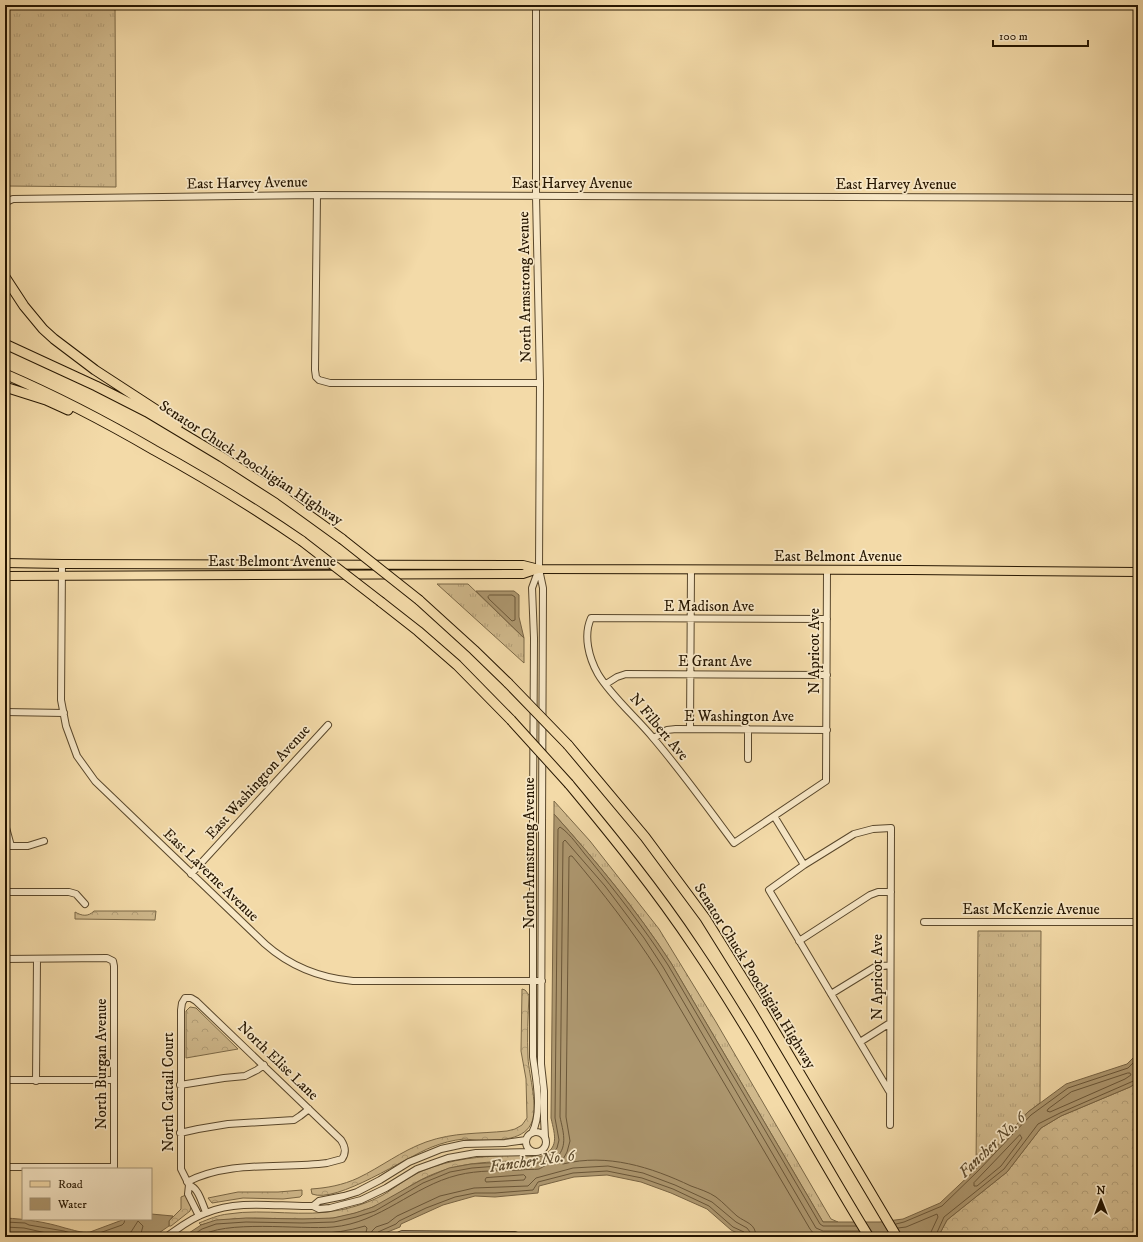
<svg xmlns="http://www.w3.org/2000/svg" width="1143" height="1242" viewBox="0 0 1143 1242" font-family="'IM FELL DW Pica',serif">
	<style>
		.grass { fill: url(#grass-tufts); stroke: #7b6846 }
		.forest { fill: url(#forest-crowns); stroke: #7b6846 }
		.water { fill: #ad976f; stroke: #776343 }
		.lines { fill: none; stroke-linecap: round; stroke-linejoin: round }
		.shore { stroke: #6a5638; stroke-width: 1 }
		.minor-casing { stroke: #59472b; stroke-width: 8 }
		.major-casing { stroke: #261601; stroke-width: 10 }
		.highway-casing { stroke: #261601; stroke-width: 11 }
		.minor { stroke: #f7e7c6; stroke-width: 6 }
		.major { stroke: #f3daa8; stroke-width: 8 }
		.highway { stroke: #f3daa8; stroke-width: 9 }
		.highway-bridge-casing { stroke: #261601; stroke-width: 11; stroke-linecap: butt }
		.highway-bridge { stroke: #f3daa8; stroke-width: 9 }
		.labels { text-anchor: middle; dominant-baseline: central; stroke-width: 3.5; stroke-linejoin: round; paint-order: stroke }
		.street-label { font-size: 15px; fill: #261601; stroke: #f7e7c6 }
		.water-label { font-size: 16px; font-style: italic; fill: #5c4a2d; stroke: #f7e7c6 }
	</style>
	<defs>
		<pattern id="grass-tufts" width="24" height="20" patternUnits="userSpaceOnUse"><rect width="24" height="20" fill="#d0b98c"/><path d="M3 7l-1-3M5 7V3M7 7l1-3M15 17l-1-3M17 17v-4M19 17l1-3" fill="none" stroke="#b29e77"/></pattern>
		<pattern id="forest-crowns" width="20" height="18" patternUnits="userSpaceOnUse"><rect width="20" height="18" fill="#d0b98c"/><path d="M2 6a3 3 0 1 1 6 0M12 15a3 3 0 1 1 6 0" fill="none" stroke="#b29e77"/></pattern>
	</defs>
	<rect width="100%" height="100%" fill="#f3daa8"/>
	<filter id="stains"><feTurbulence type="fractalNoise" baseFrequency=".005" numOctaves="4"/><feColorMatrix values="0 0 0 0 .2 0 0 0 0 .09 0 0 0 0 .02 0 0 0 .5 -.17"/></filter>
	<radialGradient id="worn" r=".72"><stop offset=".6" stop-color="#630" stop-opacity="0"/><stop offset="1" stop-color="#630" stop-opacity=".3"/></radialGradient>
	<!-- grass -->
	<path class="grass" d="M 5,5 L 115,5 L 116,187 L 5,186 Z
		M 437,584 L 468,584 L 524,638 L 524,663 Z
		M 554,801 L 590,841 L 659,929 L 716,1022 L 828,1214 L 831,1219 L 838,1222 L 823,1222 L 671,963 C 636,909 596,861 554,814 Z
		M 978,931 L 1041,931 L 1040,1103 L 1028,1112 L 976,1169 Z"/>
	<!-- forest -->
	<path class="forest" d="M 94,911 L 156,911 L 155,920 L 75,919 L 75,912 C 82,916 88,917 94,911 Z
		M 522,989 L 525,990 L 529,995 C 528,1016 527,1037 528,1058 C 529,1076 539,1108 531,1124 C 522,1142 494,1140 476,1140 C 472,1140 468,1139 464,1139 C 453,1140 442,1143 432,1147 C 406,1157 337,1204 312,1194 L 311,1189 C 327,1188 343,1185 358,1178 C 381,1167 401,1151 426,1142 C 454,1132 478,1134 507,1131 L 515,1129 L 522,1125 L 527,1118 L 526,1079 L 521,1051 Z
		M 190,1007 L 196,1008 L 238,1049 L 186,1058 L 186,1011 Z
		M 1138,1082 L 1138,1231 L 1132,1237 L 938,1237 L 947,1220 L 1007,1172 L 1041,1128 L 1061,1116 L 1130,1087 Z
		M 511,1155 L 539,1157 L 538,1160 C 504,1162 468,1160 436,1173 C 420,1179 405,1189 391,1198 C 374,1208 353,1215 334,1218 C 327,1219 319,1219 312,1219 C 275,1220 237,1214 201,1225 L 199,1223 C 209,1219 218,1215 228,1214 C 266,1208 303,1218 340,1210 C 355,1207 370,1202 383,1195 C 396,1187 408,1177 422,1171 C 454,1158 478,1157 511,1155 Z
		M 302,1190 L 302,1195 L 300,1197 L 283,1199 L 243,1198 L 212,1203 L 208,1198 L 238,1192 L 278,1192 Z
		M 186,1195 L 191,1207 L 190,1211 L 171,1226 L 169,1226 L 169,1221 L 181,1209 L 181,1197 Z"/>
	<!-- water -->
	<path class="water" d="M 476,591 L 514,591 L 519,595 L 519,617 L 524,638 Z
		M 554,814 C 596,861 636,909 671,963 L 823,1222 L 880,1222 L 903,1219 L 940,1203 L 976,1169 L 1028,1112 L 1066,1084 L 1127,1064 L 1138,1053 L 1138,1082 L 1130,1087 L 1061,1116 L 1041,1128 L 1007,1172 L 947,1220 L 938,1237 L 745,1237 L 731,1230 L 707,1209 L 671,1193 L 641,1182 L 607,1175 L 574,1177 L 539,1186 L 538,1193 L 495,1197 L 475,1196 L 443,1205 L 401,1224 L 400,1227 L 380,1235 L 371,1237 L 183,1237 L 201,1225 L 216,1220 L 246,1218 L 303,1219 L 333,1218 L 355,1213 L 373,1207 L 421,1180 L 449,1168 L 471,1164 L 538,1160 L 539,1157 C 560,1149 555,1136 551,1118 Z
		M 151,1214 L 173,1216 L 169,1221 L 169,1226 L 153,1237 L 5,1237 L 5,1218 C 25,1219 46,1222 65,1228 C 74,1230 80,1233 90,1232 L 125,1219 L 151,1219 Z"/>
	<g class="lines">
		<!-- shore -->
		<path class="shore" d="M 490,595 L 512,595 L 515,597 L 515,620 L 512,621 L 489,599 L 488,597 Z
			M 1128,1073 L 1130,1073 L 1131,1075 L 1125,1079 L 1050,1112 L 1047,1111 L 1048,1109 L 1071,1092 Z
			M 1020,1135 L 1022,1138 L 1001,1166 L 977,1186 L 974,1186 L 974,1183 Z
			M 524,1175 L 526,1177 L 524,1180 L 486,1182 L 485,1180 L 486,1178 Z
			M 5,1222 L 25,1223 L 29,1225 L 64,1231 L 83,1237
			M 896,1224 L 904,1222 L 942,1206 L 978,1171 L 1031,1115 L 1068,1088 L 1128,1068 L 1138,1058
			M 5,1227 L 24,1228 L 64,1237
			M 898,1228 L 906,1227 L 937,1214 L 938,1217 L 931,1232 L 930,1237
			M 84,1237 L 91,1236 L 122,1225 L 124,1223 L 125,1219
			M 121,1237 L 131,1232 L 138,1221 L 143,1226 L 140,1237
			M 190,1237 L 202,1229 L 216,1224 L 246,1222 L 303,1223 L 334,1222 L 356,1217 L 375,1211 L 423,1183 L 450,1172 L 472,1168 L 539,1163 L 543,1160 L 552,1154 L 557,1148 L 559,1140 L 555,1118 L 558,829 L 560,827 C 571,834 580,849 589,859 C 617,893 644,928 668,965 L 820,1224 L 823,1226 L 856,1226
			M 199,1237 C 224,1219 299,1230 333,1227 C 380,1223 413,1186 458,1175 C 478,1170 500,1171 521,1170 C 527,1169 533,1170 539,1169 C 542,1168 555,1159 557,1157 C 568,1146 563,1131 560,1117 L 563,842 L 565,840 L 605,886 L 644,938 L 663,967 L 816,1228 L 823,1231 L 859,1231
			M 212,1237 C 229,1232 249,1233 267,1233 C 301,1234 332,1236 365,1226 L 367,1228 L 365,1237
			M 371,1237 L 372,1231 L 376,1227 L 388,1223 L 397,1216 L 440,1196 L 474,1188 L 528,1186 L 536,1178 L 573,1168 L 608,1166 L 643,1173 L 675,1185 L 712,1202 L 736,1222 L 747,1228 L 750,1232 L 750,1237
			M 376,1237 L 378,1232 L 396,1224 L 399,1221 L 426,1208 L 455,1197 L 475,1193 L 495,1193 L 533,1190 L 538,1182 L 573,1173 L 607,1171 L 642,1178 L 673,1189 L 709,1206 L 733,1227 L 744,1232 L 745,1237
			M 756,1237 C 756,1223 746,1223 737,1216 C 730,1210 724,1203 716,1197 C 709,1192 699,1189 691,1186 C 651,1167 607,1153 563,1164 L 561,1163 L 567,1152 L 570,1141 L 566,1117 L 569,857 L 570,856 L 572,856 C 603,893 632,930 658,971 L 810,1229 L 814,1234 L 820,1237
			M 935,1237 L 944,1217 L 1004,1169 L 1038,1124 L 1060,1113 L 1138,1079"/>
		<!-- minor casing -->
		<g class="minor-casing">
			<path id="minor" d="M 536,5 L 536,196 L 540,383 L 539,569 L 543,588 L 541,1064 L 544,1091 L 544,1119 L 545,1137
				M 317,195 L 315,370 L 316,377 L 319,380 L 330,383 L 540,383
				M 6,202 L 13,199 L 317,195 L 1138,198
				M 62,564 L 61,700 L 66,726 L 77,756 L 95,781 L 265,944 C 291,967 320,978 353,981 L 542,981
				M 827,619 L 591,618 C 583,636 589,658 598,674 C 611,696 637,718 654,739 C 682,772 708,808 734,843 L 826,781 L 827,570
				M 606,684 L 617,677 L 626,674 L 827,675
				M 5,712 L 64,713
				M 690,729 L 691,569
				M 654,738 L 667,730 L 676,729 L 827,730
				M 748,759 L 748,729
				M 774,816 L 804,865
				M 5,824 L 11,846
				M 5,846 L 28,846 L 44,841
				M 191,874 L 328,725
				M 5,892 L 69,892 L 76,894 L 85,904
				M 924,922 L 1138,922
				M 799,941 L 870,895 L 878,892 L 891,892
				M 5,959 L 107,958 L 113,961 L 114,966 L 114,1167 L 5,1167
				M 831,994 L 875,967 L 890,965
				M 860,1042 L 890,1023
				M 5,1080 L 114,1080
				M 36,1081 L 37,959
				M 180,1085 L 224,1078 L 245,1076 L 257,1070 L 264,1065
				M 889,1091 L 769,890 L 804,865 L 854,834 L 873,829 L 891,828 L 890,1125
				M526 1142a10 10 0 1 1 20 0a10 10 0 1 1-20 0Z
				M 180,1133 L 198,1129 L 228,1124 L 294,1120 L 300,1116 L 309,1109
				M 532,1133 C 543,1112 536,1079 533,1057 L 533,814 L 534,638 L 532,588 L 539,569
				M 187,1182 C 230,1160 281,1169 327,1163 L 342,1159 C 347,1152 345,1146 341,1140 L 196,1001 L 191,998 L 185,998 L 182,1003 L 181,1010 L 181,1169 L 189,1185 L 188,1194 L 199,1216
				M 189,1185 C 199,1188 202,1204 206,1212
				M 313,1206 L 319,1201 L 344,1196 L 357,1192 L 380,1180 L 409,1162 L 441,1149 L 464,1144 L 505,1143 L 526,1140
				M 166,1237 C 179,1228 191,1218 206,1213 C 240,1199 278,1207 313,1206 L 319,1209 L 330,1208 L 361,1200 L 386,1188 L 417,1169 L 448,1158 L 476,1153 L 533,1152
				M 396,1237 L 402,1234 L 515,1235 L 519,1237"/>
		</g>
		<!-- major casing -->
		<g class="major-casing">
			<path id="major" d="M 5,563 L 62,564 L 523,565 L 539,569 L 911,570 L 1138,572
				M 5,576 L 523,574 L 538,569"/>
		</g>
		<!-- highway casing -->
		<g class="highway-casing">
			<path id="highway" d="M 5,277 L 24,306 L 43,329 L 54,339 L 95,370 L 178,424
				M 5,344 L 96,386 L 147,412 L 222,457 L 281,495 L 342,539
				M 5,374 C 56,396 106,422 154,450 C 205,478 254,508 302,541
				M 5,387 L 46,400 L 68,410
				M 419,600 L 474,650 L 508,683
				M 381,602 L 418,631 L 457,665 L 511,720
				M 568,745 L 645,837 L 705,918 L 758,1003 L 897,1237
				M 569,784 C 613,837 656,890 694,947 C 757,1040 810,1141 869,1237"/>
		</g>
		<!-- minor -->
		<use href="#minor" class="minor"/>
		<!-- major -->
		<use href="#major" class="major"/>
		<!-- highway -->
		<use href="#highway" class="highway"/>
		<!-- highway-bridge casing -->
		<g class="highway-bridge-casing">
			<path id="highway-bridge" d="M 342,539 L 419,600
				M 302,541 L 381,602
				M 508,683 L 568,745
				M 511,720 L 569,784"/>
		</g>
		<!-- highway-bridge -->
		<use href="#highway-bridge" class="highway-bridge"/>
	</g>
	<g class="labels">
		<!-- street labels -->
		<g class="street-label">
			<text transform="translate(247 183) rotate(-1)">East Harvey Avenue</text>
			<text x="572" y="183">East Harvey Avenue</text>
			<text x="896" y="184">East Harvey Avenue</text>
			<text transform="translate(525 287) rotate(-91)">North Armstrong Avenue</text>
			<text transform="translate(251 463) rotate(33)">Senator Chuck Poochigian Highway</text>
			<text x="838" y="556">East Belmont Avenue</text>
			<text x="272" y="561">East Belmont Avenue</text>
			<text x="709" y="606">E Madison Ave</text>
			<text transform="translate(814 651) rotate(-90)">N Apricot Ave</text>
			<text x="715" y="661">E Grant Ave</text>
			<text x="739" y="716">E Washington Ave</text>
			<text transform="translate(659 727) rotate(50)">N Filbert Ave</text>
			<text transform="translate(258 782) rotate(-48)">East Washington Avenue</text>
			<text transform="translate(529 853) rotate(-90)">North Armstrong Avenue</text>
			<text transform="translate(211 875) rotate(44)">East Laverne Avenue</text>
			<text x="1031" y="909">East McKenzie Avenue</text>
			<text transform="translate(755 976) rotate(58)">Senator Chuck Poochigian Highway</text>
			<text transform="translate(877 977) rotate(-90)">N Apricot Ave</text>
			<text transform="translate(278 1061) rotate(44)">North Elise Lane</text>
			<text transform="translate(101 1064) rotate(-90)">North Burgan Avenue</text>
			<text transform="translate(168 1092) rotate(-90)">North Cattail Court</text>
		</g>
		<!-- water labels -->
		<g class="water-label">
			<text transform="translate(992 1145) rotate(-44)">Fancher No. 6</text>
			<text transform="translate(532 1161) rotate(-8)">Fancher No. 6</text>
		</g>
	</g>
	<!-- margin -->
	<rect width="1143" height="1242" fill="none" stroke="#f3daa8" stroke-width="20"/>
	<rect x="6" y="6" width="1131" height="1230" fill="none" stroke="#261601" stroke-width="2"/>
	<rect x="10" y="10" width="1123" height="1222" fill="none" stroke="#261601"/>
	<!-- legend -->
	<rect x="22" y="1168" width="130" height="52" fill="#f7e7c6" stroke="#a39377"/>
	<rect x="30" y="1181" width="20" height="6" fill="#f3daa8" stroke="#a39377"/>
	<text x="58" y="1188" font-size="12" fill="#261601">Road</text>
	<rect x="30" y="1198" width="20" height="12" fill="#ad976f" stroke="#a39377"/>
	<text x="58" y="1208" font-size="12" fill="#261601">Water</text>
	<!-- north arrow -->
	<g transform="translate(1101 1200)" stroke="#f7e7c6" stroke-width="3" paint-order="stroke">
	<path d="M0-3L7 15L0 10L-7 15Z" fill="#261601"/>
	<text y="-6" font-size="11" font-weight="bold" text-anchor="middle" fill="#261601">N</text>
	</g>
	<!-- scale -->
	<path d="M993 40v6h95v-6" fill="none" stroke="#261601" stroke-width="2"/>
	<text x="999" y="40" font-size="12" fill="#261601" stroke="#f7e7c6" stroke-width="3" paint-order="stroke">100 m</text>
	<rect width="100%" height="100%" filter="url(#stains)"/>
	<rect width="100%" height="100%" fill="url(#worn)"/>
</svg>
